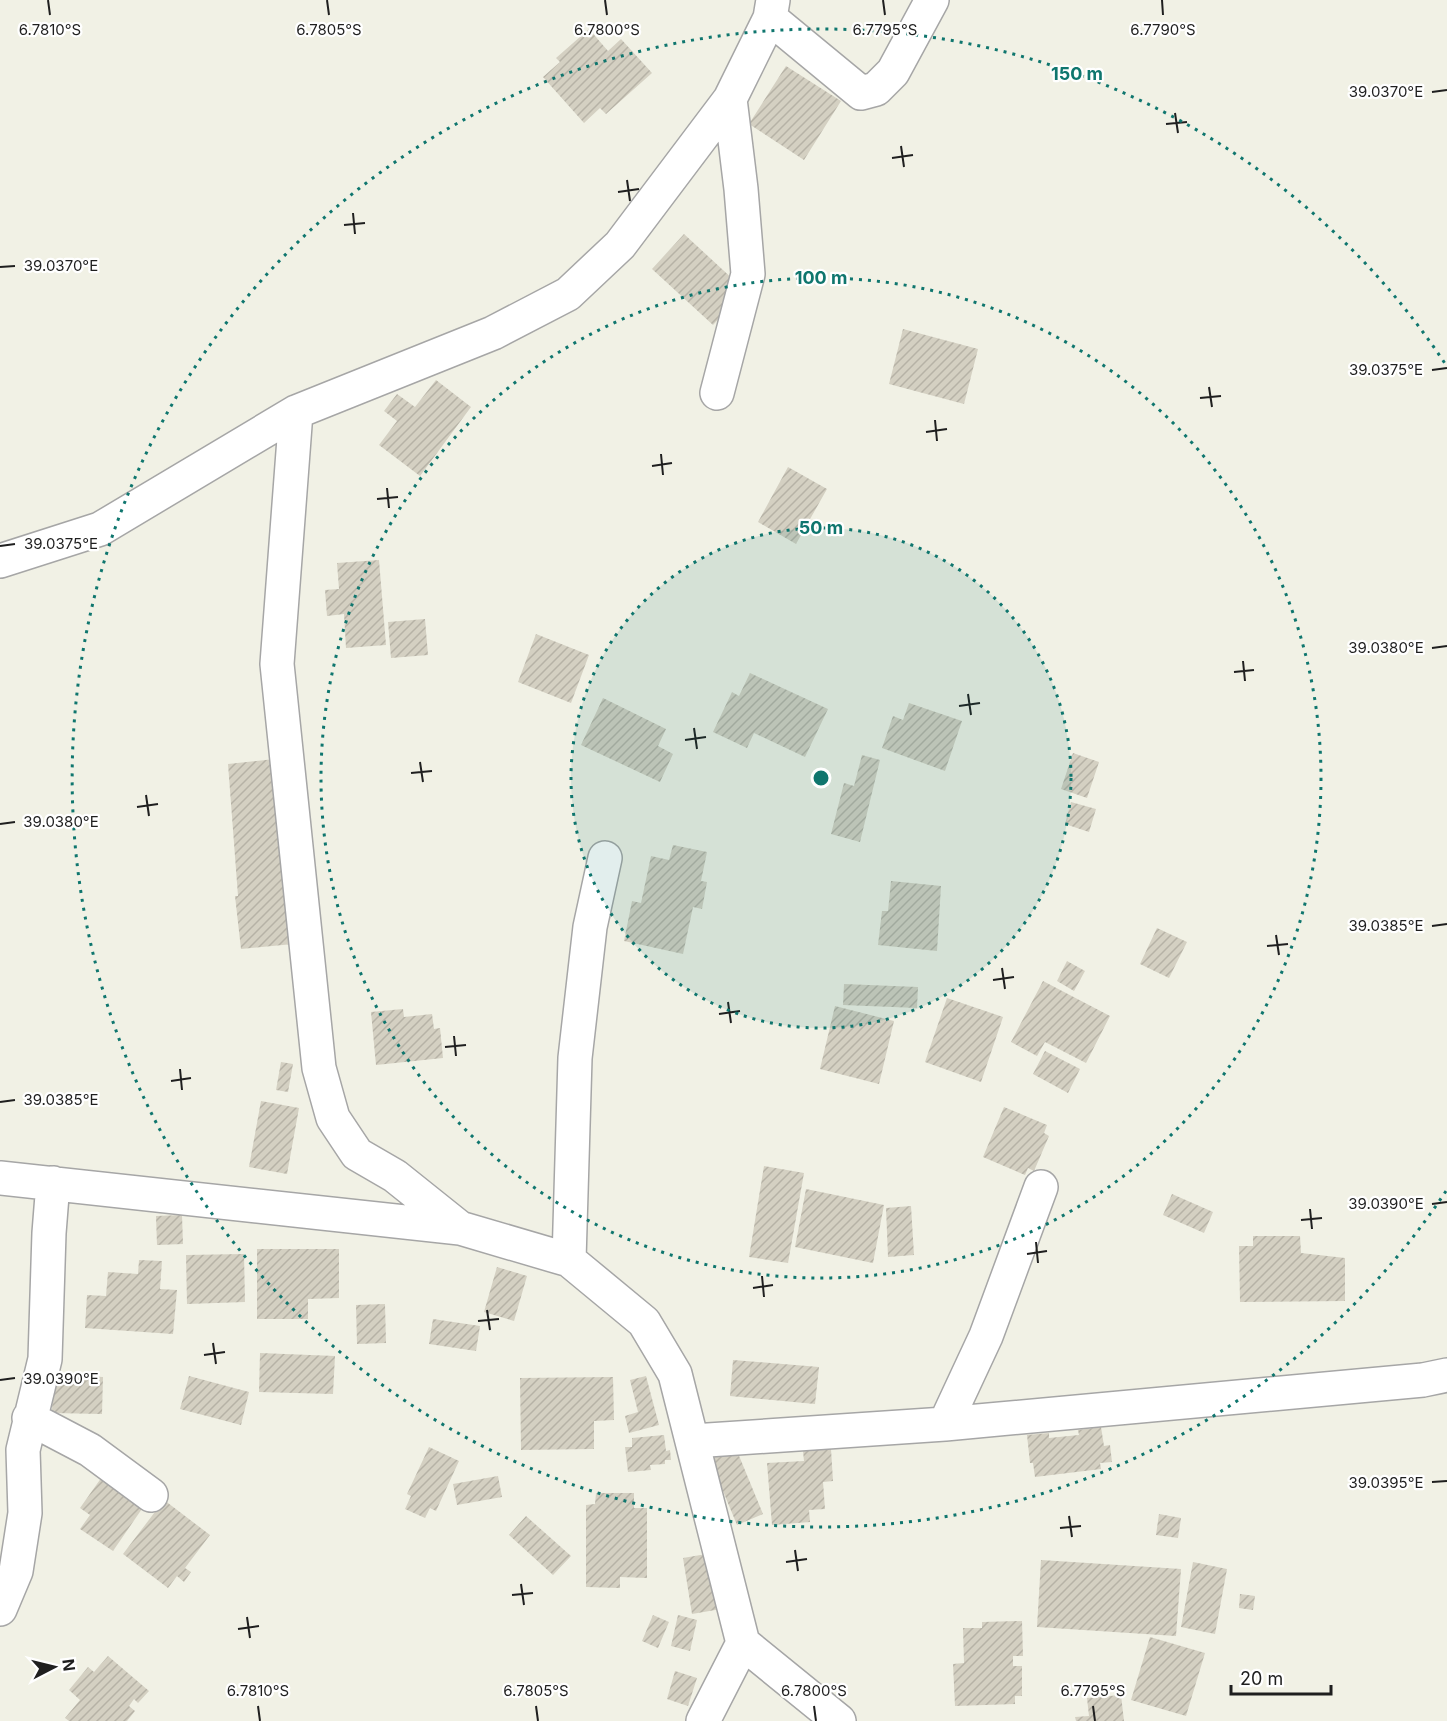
<svg xmlns="http://www.w3.org/2000/svg" width="1447" height="1721" viewBox="0 0 1447 1721" font-family="Inter,sans-serif">
	<style>
		.building { fill: url(#building-hatch) }
		.lines { fill: none; stroke-linecap: round; stroke-linejoin: round }
		.minor-casing { stroke: #a6a6a6; stroke-width: 36 }
		.minor { stroke: #fff; stroke-width: 33 }
		.ticks { fill: none; stroke: #1f1f1f; stroke-width: 2 }
		.ring { fill: none; stroke: #0f766e; stroke-width: 3; stroke-dasharray: 3 6 }
		.ticks-label { font-size: 15px; text-anchor: middle; fill: #1f1f1f; stroke: #fff; stroke-width: 4.5; stroke-linejoin: round; paint-order: stroke }
		.centre { fill: #0f766e; stroke: #fff; stroke-width: 3 }
		.ring-label { font-size: 18px; text-anchor: middle; font-weight: bold; fill: #0f766e; stroke: #fff; stroke-width: 4.5; stroke-linejoin: round; paint-order: stroke }
	</style>
	<defs>
		<pattern id="building-hatch" width="6" height="6" patternUnits="userSpaceOnUse" patternTransform="scale(1.5)"><rect width="6" height="6" fill="#d4d0c2"/><path d="M-1 1l2-2M0 6l6-6M5 7l2-2" fill="none" stroke="#b6b2a6"/></pattern>
	</defs>
	<rect width="100%" height="100%" fill="#f1f1e5"/>
	<!-- building -->
	<path class="building" d="M 589,29 L 608,51 L 621,39 L 652,73 L 606,114 L 600,108 L 584,123 L 543,77 L 560,62 L 556,58 Z
		M 786,66 L 841,101 L 804,160 L 749,124 Z
		M 684,234 L 736,282 L 737,299 L 713,325 L 652,269 Z
		M 903,329 L 978,349 L 964,404 L 889,384 Z
		M 436,380 L 471,407 L 420,476 L 379,445 L 397,421 L 384,411 L 397,394 L 415,407 Z
		M 788,467 L 827,489 L 796,544 L 758,522 Z
		M 379,560 L 386,645 L 346,648 L 344,614 L 327,616 L 325,590 L 339,589 L 337,563 Z
		M 425,619 L 428,655 L 391,658 L 388,622 Z
		M 536,634 L 589,655 L 571,703 L 518,682 Z
		M 750,673 L 828,709 L 805,757 L 754,733 L 747,748 L 713,732 L 732,692 L 739,696 Z
		M 603,698 L 666,729 L 658,746 L 673,754 L 660,782 L 581,745 Z
		M 909,703 L 962,721 L 945,771 L 882,748 L 893,716 L 903,720 Z
		M 1073,753 L 1099,762 L 1087,798 L 1061,789 Z
		M 862,755 L 880,760 L 860,842 L 831,834 L 844,783 L 854,786 Z
		M 275,759 L 293,944 L 241,949 L 235,896 L 238,896 L 228,764 Z
		M 1071,802 L 1096,809 L 1089,832 L 1065,824 Z
		M 673,845 L 707,852 L 701,881 L 707,882 L 702,909 L 693,907 L 683,954 L 624,941 L 632,901 L 641,903 L 651,856 L 669,860 Z
		M 891,881 L 941,886 L 937,951 L 878,945 L 882,911 L 888,911 Z
		M 1157,928 L 1187,942 L 1169,978 L 1140,964 Z
		M 1067,961 L 1085,971 L 1074,991 L 1057,981 Z
		M 1043,981 L 1110,1016 L 1086,1063 L 1045,1042 L 1037,1056 L 1011,1042 Z
		M 844,984 L 918,987 L 917,1008 L 843,1005 Z
		M 947,998 L 1003,1017 L 981,1082 L 925,1062 Z
		M 835,1006 L 894,1021 L 879,1084 L 820,1069 Z
		M 403,1009 L 404,1017 L 432,1014 L 434,1029 L 440,1028 L 443,1058 L 376,1065 L 371,1012 Z
		M 1045,1051 L 1080,1069 L 1068,1093 L 1033,1074 Z
		M 281,1062 L 293,1064 L 288,1092 L 276,1090 Z
		M 261,1101 L 299,1108 L 287,1174 L 249,1167 Z
		M 1004,1107 L 1047,1125 L 1044,1133 L 1049,1136 L 1034,1171 L 1028,1168 L 1025,1175 L 983,1157 Z
		M 764,1166 L 804,1173 L 788,1263 L 749,1257 Z
		M 806,1189 L 884,1205 L 873,1263 L 795,1247 Z
		M 1172,1194 L 1213,1212 L 1204,1233 L 1163,1215 Z
		M 911,1206 L 914,1255 L 888,1257 L 886,1208 Z
		M 182,1215 L 183,1244 L 157,1245 L 156,1216 Z
		M 1253,1236 L 1300,1236 L 1301,1253 L 1345,1258 L 1345,1301 L 1240,1302 L 1239,1246 L 1253,1246 Z
		M 257,1249 L 339,1249 L 339,1298 L 308,1299 L 308,1319 L 257,1319 Z
		M 244,1254 L 245,1302 L 187,1304 L 186,1255 Z
		M 139,1260 L 162,1261 L 160,1289 L 177,1290 L 173,1334 L 85,1328 L 87,1295 L 106,1296 L 108,1272 L 138,1274 Z
		M 497,1267 L 527,1276 L 514,1321 L 484,1312 Z
		M 385,1304 L 386,1343 L 357,1344 L 356,1305 Z
		M 433,1319 L 480,1326 L 476,1351 L 429,1344 Z
		M 260,1353 L 335,1356 L 333,1394 L 259,1392 Z
		M 733,1360 L 819,1367 L 815,1404 L 730,1396 Z
		M 53,1375 L 103,1377 L 102,1414 L 52,1413 Z
		M 189,1376 L 249,1392 L 241,1425 L 180,1409 Z
		M 646,1376 L 659,1425 L 629,1433 L 625,1416 L 638,1412 L 630,1380 Z
		M 613,1377 L 614,1420 L 594,1421 L 594,1449 L 521,1450 L 520,1378 Z
		M 1101,1427 L 1104,1446 L 1110,1445 L 1112,1462 L 1100,1463 L 1101,1469 L 1035,1477 L 1033,1463 L 1030,1463 L 1027,1435 L 1049,1433 L 1049,1438 L 1079,1435 L 1078,1430 Z
		M 664,1435 L 666,1451 L 670,1450 L 671,1460 L 665,1460 L 665,1464 L 650,1465 L 651,1470 L 628,1472 L 625,1447 L 632,1447 L 632,1438 Z
		M 735,1446 L 763,1514 L 737,1525 L 709,1457 Z
		M 429,1447 L 459,1461 L 436,1511 L 430,1508 L 425,1518 L 405,1509 L 411,1496 L 407,1494 Z
		M 831,1449 L 833,1481 L 823,1482 L 825,1509 L 809,1510 L 810,1522 L 772,1525 L 767,1463 L 804,1461 L 803,1451 Z
		M 104,1474 L 146,1503 L 113,1551 L 80,1529 L 90,1515 L 80,1508 Z
		M 498,1476 L 502,1497 L 457,1505 L 453,1484 Z
		M 596,1493 L 634,1493 L 634,1508 L 647,1508 L 647,1578 L 620,1577 L 620,1588 L 586,1587 L 586,1505 L 595,1504 Z
		M 164,1500 L 210,1535 L 185,1568 L 191,1572 L 184,1582 L 177,1576 L 168,1588 L 123,1554 Z
		M 1159,1514 L 1181,1518 L 1178,1538 L 1156,1535 Z
		M 526,1516 L 571,1556 L 553,1575 L 509,1535 Z
		M 712,1553 L 721,1609 L 692,1614 L 683,1558 Z
		M 1041,1560 L 1181,1569 L 1176,1636 L 1037,1627 Z
		M 1193,1562 L 1227,1569 L 1215,1634 L 1181,1627 Z
		M 1240,1594 L 1255,1596 L 1253,1610 L 1239,1608 Z
		M 653,1615 L 669,1622 L 658,1648 L 642,1641 Z
		M 678,1615 L 697,1620 L 690,1651 L 671,1646 Z
		M 1022,1621 L 1023,1656 L 1013,1656 L 1013,1666 L 1022,1666 L 1022,1696 L 1015,1696 L 1015,1704 L 955,1706 L 953,1664 L 964,1663 L 963,1628 L 982,1628 L 982,1622 Z
		M 1150,1637 L 1205,1653 L 1186,1716 L 1131,1700 Z
		M 108,1656 L 149,1691 L 138,1703 L 134,1699 L 129,1706 L 135,1711 L 127,1721 L 69,1721 L 65,1718 L 80,1700 L 69,1690 L 88,1667 L 94,1672 Z
		M 675,1671 L 697,1678 L 688,1706 L 667,1699 Z
		M 1121,1695 L 1124,1721 L 1076,1721 L 1075,1717 L 1089,1716 L 1087,1698 Z"/>
	<g class="lines">
		<!-- minor casing -->
		<g class="minor-casing">
			<path id="minor" d="M 770,18 L 861,93 L 876,89 L 893,72 L 932,0
				M 717,393 L 748,274 L 741,189 L 730,99
				M 296,412 L 277,664 L 319,1068 L 333,1118 L 357,1154 L 395,1176 L 460,1228
				M 0,561 L 100,529 L 296,412 L 493,333 L 568,294 L 620,245 L 730,99 L 770,18 L 773,0
				M 0,1178 L 460,1228 L 569,1260 L 644,1322 L 675,1374 L 743,1643 L 839,1721
				M 569,1260 L 575,1058 L 590,927 L 605,858
				M 29,1418 L 90,1450 L 151,1495
				M 945,1424 L 986,1336 L 1041,1187
				M 693,1441 L 945,1424 L 1423,1380 L 1447,1375
				M 0,1609 L 16,1571 L 25,1513 L 23,1450 L 45,1359 L 49,1233 L 53,1183
				M 703,1721 L 743,1643"/>
		</g>
		<!-- minor -->
		<use href="#minor" class="minor"/>
	</g>
	<!-- ticks -->
	<path class="ticks" d="M 48,0 L 50,15M 327,0 L 329,15M 605,0 L 607,15M 883,0 L 885,15M 1162,0 L 1163,15M 1432,92 L 1447,90M 1175,113 L 1178,133M 1166,124 L 1187,122M 901,146 L 904,167M 892,158 L 913,155M 627,180 L 630,201M 618,192 L 639,189M 353,213 L 355,234M 344,225 L 365,223M 0,267 L 15,266M 1432,370 L 1447,368M 1209,387 L 1212,407M 1200,398 L 1221,396M 935,420 L 937,441M 926,432 L 947,429M 661,454 L 663,475M 652,466 L 672,463M 387,488 L 389,508M 377,499 L 398,497M 0,546 L 15,544M 1432,648 L 1447,646M 1243,661 L 1245,681M 1234,672 L 1254,670M 968,694 L 971,715M 959,706 L 980,703M 694,728 L 697,749M 685,740 L 706,737M 420,762 L 423,782M 411,773 L 432,771M 146,795 L 149,816M 137,807 L 158,804M 0,824 L 15,822M 1432,926 L 1447,924M 1276,935 L 1279,955M 1267,946 L 1288,944M 1002,968 L 1005,989M 993,980 L 1014,977M 728,1002 L 731,1023M 719,1014 L 740,1011M 454,1036 L 456,1056M 445,1047 L 466,1045M 180,1069 L 182,1090M 171,1081 L 191,1078M 0,1102 L 15,1100M 1432,1204 L 1447,1202M 1310,1209 L 1312,1229M 1301,1220 L 1322,1218M 1036,1242 L 1038,1263M 1027,1254 L 1047,1251M 762,1276 L 764,1297M 753,1288 L 773,1285M 487,1310 L 490,1330M 478,1321 L 499,1319M 213,1343 L 216,1364M 204,1355 L 225,1352M 0,1380 L 15,1378M 1432,1482 L 1447,1481M 1069,1516 L 1072,1537M 1060,1528 L 1081,1526M 795,1550 L 798,1571M 786,1562 L 807,1559M 521,1584 L 524,1605M 512,1595 L 533,1593M 247,1617 L 250,1638M 238,1629 L 259,1626M 258,1706 L 260,1721M 536,1706 L 538,1721M 814,1706 L 816,1721M 1093,1706 L 1095,1721"/>
	<!-- distance rings -->
	<circle cx="821" cy="778" r="250" fill="#0f766e" fill-opacity=".12"/>
	<g class="ring">
		<circle cx="821" cy="778" r="250"/>
		<circle cx="821" cy="778" r="500"/>
		<path d="M1446 1191A749 749 0 1 1 1446 365"/>
	</g>
	<g class="ticks-label">
		<text x="50" y="35">6.7810°S</text>
		<text x="329" y="35">6.7805°S</text>
		<text x="607" y="35">6.7800°S</text>
		<text x="885" y="35">6.7795°S</text>
		<text x="1163" y="35">6.7790°S</text>
		<text x="1386" y="97">39.0370°E</text>
		<text x="61" y="271">39.0370°E</text>
		<text x="1386" y="375">39.0375°E</text>
		<text x="61" y="549">39.0375°E</text>
		<text x="1386" y="653">39.0380°E</text>
		<text x="61" y="827">39.0380°E</text>
		<text x="1386" y="931">39.0385°E</text>
		<text x="61" y="1105">39.0385°E</text>
		<text x="1386" y="1209">39.0390°E</text>
		<text x="61" y="1384">39.0390°E</text>
		<text x="1386" y="1488">39.0395°E</text>
		<text x="258" y="1696">6.7810°S</text>
		<text x="536" y="1696">6.7805°S</text>
		<text x="814" y="1696">6.7800°S</text>
		<text x="1093" y="1696">6.7795°S</text>
	</g>
	<circle cx="821" cy="778" r="9" class="centre"/>
	<g class="ring-label">
		<text x="1077" y="80">150 m</text>
		<text x="821" y="284">100 m</text>
		<text x="821" y="534">50 m</text>
	</g>
	<!-- north arrow -->
	<g transform="translate(54 1667) rotate(83)" stroke="#ffffff" stroke-width="4.5" paint-order="stroke">
	<path d="M0-4.5L10 22L0 15L-10 22Z" fill="#1f1f1f"/>
	<text y="-9" font-size="16" font-weight="bold" text-anchor="middle" fill="#1f1f1f">N</text>
	</g>
	<!-- scale -->
	<path d="M1231 1685v9h100v-9" fill="none" stroke="#1f1f1f" stroke-width="3"/>
	<text x="1240" y="1685" font-size="18" fill="#1f1f1f" stroke="#ffffff" stroke-width="4.5" paint-order="stroke">20 m</text>
</svg>
